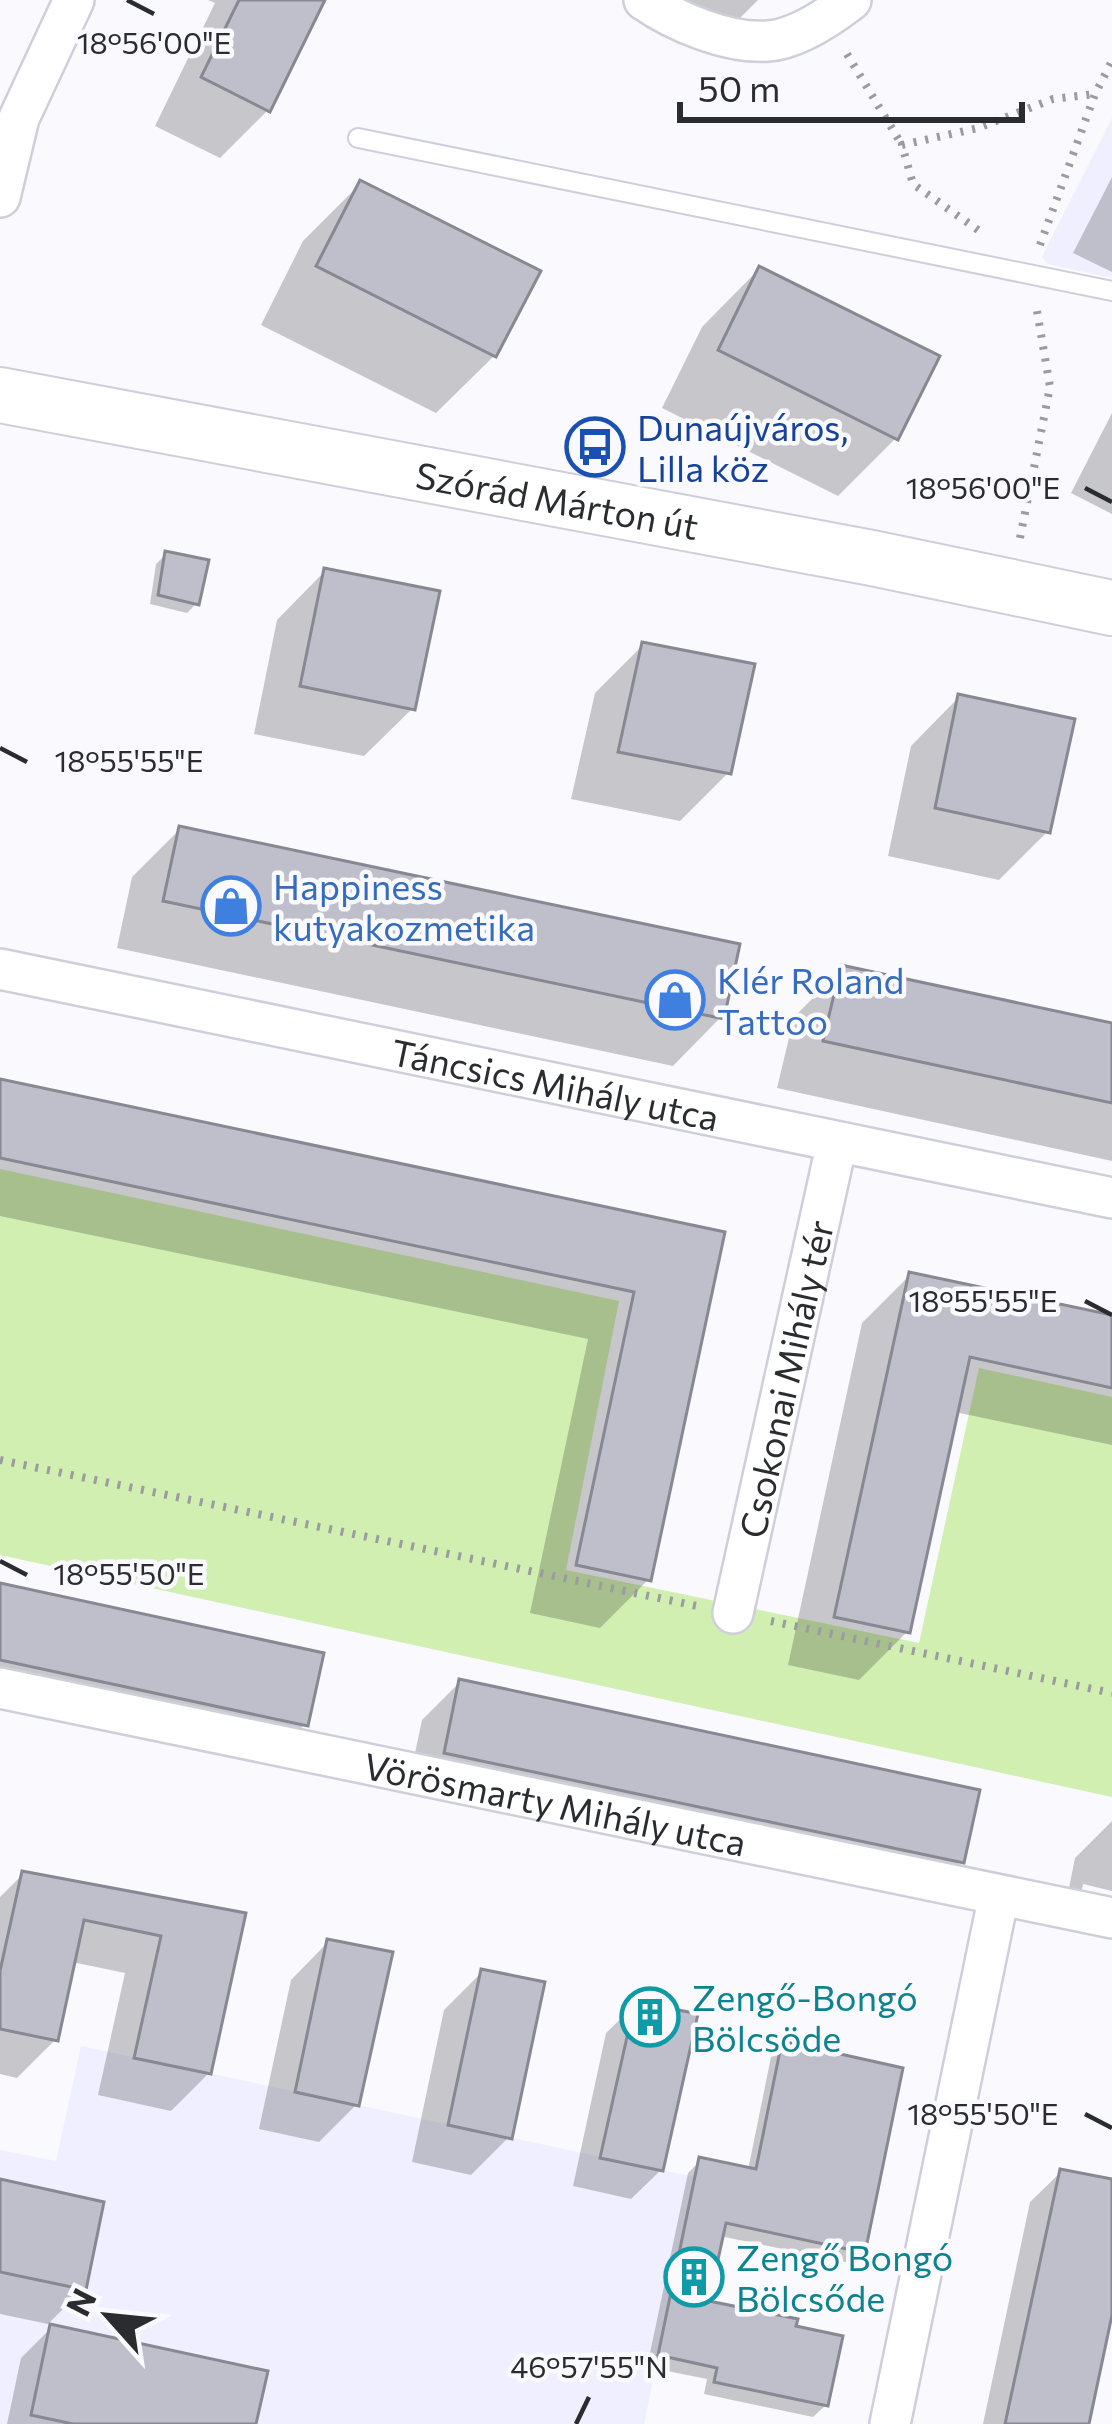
<svg xmlns="http://www.w3.org/2000/svg" width="1112" height="2424" viewBox="0 0 1112 2424" font-family="Commissioner,sans-serif">
	<style>
		.built { fill: #efefff }
		.green { fill: #d0efb1 }
		.shadow { fill: #0003 }
		.building { fill: #bebfca; stroke: #888893; stroke-width: 3 }
		.lines { fill: none; stroke-linecap: round; stroke-linejoin: round }
		.lane-casing { stroke: #cfcfdb; stroke-width: 22 }
		.street-casing { stroke: #cfcfdb; stroke-width: 44 }
		.secondary-casing { stroke: #cfcfdb; stroke-width: 58 }
		.path { stroke: #9b9ba0; stroke-width: 8; stroke-dasharray: 3 9; stroke-linecap: butt }
		.lane { stroke: #fff; stroke-width: 18 }
		.street { stroke: #fff; stroke-width: 39 }
		.secondary { stroke: #fff; stroke-width: 54 }
		.ticks { fill: none; stroke: #2b2c30; stroke-width: 4.5 }
		.labels { text-anchor: middle; dominant-baseline: central; stroke-width: 9; stroke-linejoin: round; paint-order: stroke }
		.transit-label { font-size: 36px; fill: #164399; stroke: #f9f9fe; text-anchor: start }
		.street-label { font-size: 36px; fill: #2b2c30; stroke: #f9f9fe }
		.shop-label { font-size: 36px; fill: #366cbe; stroke: #f9f9fe; text-anchor: start }
		.culture-label { font-size: 36px; fill: #0d838f; stroke: #f9f9fe; text-anchor: start }
		.ticks-label { font-size: 30px; text-anchor: middle; fill: #2b2c30; stroke: #f9f9fe; stroke-width: 9; stroke-linejoin: round; paint-order: stroke }
	</style>
	<rect width="100%" height="100%" fill="#f9f9fe"/>
	<!-- built -->
	<path class="built" d="M 1112,118 L 1112,278 L 1048,264 L 1042,257 Z
		M 81,2046 L 695,2177 L 644,2424 L 0,2424 L 0,2150 L 56,2161 Z"/>
	<!-- green -->
	<path class="green" d="M 0,1169 L 619,1301 L 566,1570 L 919,1643 L 979,1368 L 1112,1397 L 1112,1797 L 0,1555 Z"/>
	<!-- shadow -->
	<path class="shadow" d="M 208,0 L 321,0 L 268,110 L 220,158 L 155,126 L 215,3 Z
		M 675,0 L 758,0 L 730,28 Z
		M 1112,177 L 1112,272 L 1073,253 Z
		M 361,183 L 494,356 L 436,413 L 261,325 L 303,241 Z
		M 759,269 L 896,438 L 838,496 L 662,408 L 702,327 Z
		M 1112,413 L 1112,514 L 1071,493 Z
		M 166,554 L 197,603 L 187,613 L 150,604 L 156,564 Z
		M 325,571 L 413,708 L 364,756 L 254,734 L 277,620 Z
		M 643,645 L 728,773 L 680,821 L 571,799 L 595,693 Z
		M 959,697 L 1048,831 L 999,880 L 888,856 L 911,746 Z
		M 180,829 L 721,1017 L 673,1066 L 117,948 L 132,877 Z
		M 842,969 L 1112,1026 L 1112,1161 L 777,1088 L 794,1017 Z
		M 0,1082 L 722,1234 L 648,1580 L 600,1628 L 530,1613 L 588,1339 L 0,1216 Z
		M 910,1275 L 1112,1318 L 1112,1445 L 955,1412 L 907,1632 L 859,1680 L 788,1665 L 862,1323 Z
		M 0,1586 L 305,1724 L 267,1762 L 0,1705 Z
		M 460,1682 L 961,1861 L 923,1899 L 407,1791 L 422,1720 Z
		M 1112,1821 L 1112,1891 L 1083,1884 L 1082,1890 L 1112,1897 L 1112,1939 L 1061,1928 L 1075,1858 Z
		M 23,1874 L 242,1916 L 209,2073 L 171,2111 L 98,2095 L 125,1973 L 72,1962 L 55,2040 L 17,2078 L 0,2074 L 0,1897 Z
		M 328,1942 L 357,2104 L 319,2142 L 259,2129 L 291,1980 Z
		M 482,1972 L 509,2137 L 471,2175 L 412,2162 L 444,2010 Z
		M 636,2004 L 661,2170 L 631,2199 L 573,2186 L 606,2033 Z
		M 783,2045 L 862,2251 L 850,2263 L 720,2236 L 706,2303 L 793,2328 L 826,2405 L 813,2417 L 704,2394 L 707,2379 L 647,2367 L 688,2173 L 700,2161 L 748,2170 L 771,2057 Z
		M 1061,2172 L 1112,2182 L 1112,2300 L 1086,2424 L 983,2424 L 1030,2202 Z
		M 0,2182 L 83,2289 L 48,2324 L 0,2314 Z
		M 51,2328 L 253,2424 L 7,2424 L 21,2358 Z"/>
	<!-- building -->
	<path class="building" d="M 239,0 L 325,0 L 270,112 L 201,77 Z
		M 360,180 L 541,271 L 496,357 L 316,266 Z
		M 759,266 L 940,356 L 898,440 L 718,350 Z
		M 165,551 L 209,560 L 199,605 L 158,595 Z
		M 324,568 L 440,591 L 415,710 L 300,686 Z
		M 642,642 L 755,664 L 731,774 L 618,752 Z
		M 958,694 L 1075,719 L 1050,833 L 935,808 Z
		M 179,826 L 740,944 L 724,1019 L 163,901 Z
		M 841,965 L 1112,1023 L 1112,1103 L 823,1041 Z
		M 0,1079 L 725,1232 L 651,1581 L 576,1565 L 634,1292 L 0,1158 Z
		M 909,1272 L 1112,1315 L 1112,1388 L 970,1357 L 910,1633 L 834,1617 Z
		M 0,1583 L 324,1653 L 308,1726 L 0,1660 Z
		M 459,1679 L 980,1790 L 964,1863 L 444,1753 Z
		M 22,1871 L 246,1913 L 211,2074 L 134,2058 L 161,1936 L 84,1920 L 58,2041 L 0,2029 L 0,1971 Z
		M 327,1939 L 393,1952 L 359,2106 L 295,2092 Z
		M 481,1969 L 545,1982 L 512,2139 L 448,2125 Z
		M 635,2001 L 698,2014 L 663,2171 L 600,2158 Z
		M 782,2041 L 903,2068 L 865,2253 L 726,2223 L 709,2301 L 798,2319 L 796,2326 L 843,2336 L 828,2406 L 714,2382 L 717,2368 L 658,2355 L 699,2157 L 756,2169 Z
		M 1060,2169 L 1112,2179 L 1112,2315 L 1089,2424 L 1005,2424 Z
		M 0,2179 L 104,2202 L 86,2290 L 0,2272 Z
		M 50,2324 L 268,2371 L 256,2424 L 73,2424 L 31,2415 Z"/>
	<g class="lines">
		<!-- lane casing -->
		<g class="lane-casing">
			<path id="lane" d="M 358,138 L 1112,291"/>
		</g>
		<!-- street casing -->
		<g class="street-casing">
			<g id="street">
				<path d="M 644,0 C 676,22 728,44 768,41 C 797,39 829,17 851,0"/>
				<path d="M 0,197 L 19,118 L 74,0"/>
				<path id="s1" d="M 0,969 L 1112,1198"/>
				<path id="s2" d="M 733,1613 L 837,1142"/>
				<path id="s3" d="M 0,1688 L 1112,1918"/>
				<path d="M 890,2424 L 999,1895"/>
			</g>
		</g>
		<!-- secondary casing -->
		<g class="secondary-casing">
			<g id="secondary">
				<path id="s4" d="M 0,395 L 872,558 L 1112,608"/>
			</g>
		</g>
		<!-- path -->
		<path class="path" d="M 847,54 L 902,145
			M 978,230 L 913,184 L 902,145 L 978,128 L 1053,99 L 1095,94
			M 1040,245 L 1095,94 L 1112,61
			M 1020,538 L 1050,387 L 1036,305
			M 0,1460 L 697,1606
			M 771,1621 L 1112,1693"/>
		<!-- lane -->
		<use href="#lane" class="lane"/>
		<!-- street -->
		<use href="#street" class="street"/>
		<!-- secondary -->
		<use href="#secondary" class="secondary"/>
	</g>
	<!-- ticks -->
	<path class="ticks" d="M 127,0 L 154,14M 1085,488 L 1112,502M 0,748 L 27,762M 1085,1301 L 1112,1315M 0,1561 L 27,1575M 1085,2114 L 1112,2128M 576,2424 L 589,2397"/>
	<!-- icons -->
	<defs>
		<g id="bus-ring" transform="scale(3)"><circle r="9.5" fill="#f9f9fe" stroke="#1a4fb4" stroke-width="1.5"/><path d="M-5-6H5V4H4V6H2V4H-2V6H-4V4H-5ZM-3.5-4V0h7V-4ZM-3.5 1.2v1.5H-2V1.2ZM2 1.2v1.5H3.5V1.2Z" fill="#1a4fb4"/></g>
		<g id="shop-ring" transform="scale(3)"><circle r="9.5" fill="#f9f9fe" stroke="#3f7fe0" stroke-width="1.5"/><path d="M-5-2.5h2.3a2.7 3.5 0 0 1 5.4 0H5L5.5 6h-11ZM-1.5-2.5h3a1.5 2.3 0 0 0-3 0Z" fill="#3f7fe0"/></g>
		<g id="building-ring" transform="scale(3)"><circle r="9.5" fill="#f9f9fe" stroke="#0f9aa8" stroke-width="1.5"/><path d="M-4-6H4V6H1V3H-1V6H-4ZM-2.5-4.3h1.7v1.8h-1.7ZM.8-4.3h1.7v1.8H.8ZM-2.5-1h1.7V.8h-1.7ZM.8-1h1.7V.8H.8Z" fill="#0f9aa8"/></g>
	</defs>
	<g fill-rule="evenodd">
		<use href="#bus-ring" x="595" y="447"/>
		<use href="#shop-ring" x="231" y="906"/>
		<use href="#shop-ring" x="675" y="1000"/>
		<use href="#building-ring" x="650" y="2017"/>
		<use href="#building-ring" x="694" y="2277"/>
	</g>
	<g class="labels">
		<!-- transit labels -->
		<g class="transit-label">
			<text x="637" y="426">Dunaújváros,<tspan x="637" dy="41">Lilla köz</tspan></text>
		</g>
		<!-- street labels -->
		<g class="street-label">
			<text stroke="none"><textPath href="#s4" startOffset="567">Szórád Márton út</textPath></text>
			<text stroke="none"><textPath href="#s1" startOffset="567">Táncsics Mihály utca</textPath></text>
			<text stroke="none"><textPath href="#s2" startOffset="240">Csokonai Mihály tér</textPath></text>
			<text stroke="none"><textPath href="#s3" startOffset="567">Vörösmarty Mihály utca</textPath></text>
		</g>
		<!-- shop labels -->
		<g class="shop-label">
			<text x="273" y="885">Happiness<tspan x="273" dy="41">kutyakozmetika</tspan></text>
			<text x="717" y="979">Klér Roland<tspan x="717" dy="41">Tattoo</tspan></text>
		</g>
		<!-- culture labels -->
		<g class="culture-label">
			<text x="692" y="1996">Zengő-Bongó<tspan x="692" dy="41">Bölcsöde</tspan></text>
			<text x="736" y="2256">Zengő Bongó<tspan x="736" dy="41">Bölcsőde</tspan></text>
		</g>
	</g>
	<g class="ticks-label">
		<text x="154" y="54">18°56'00"E</text>
		<text x="983" y="499">18°56'00"E</text>
		<text x="129" y="772">18°55'55"E</text>
		<text x="983" y="1312">18°55'55"E</text>
		<text x="129" y="1585">18°55'50"E</text>
		<text x="983" y="2125">18°55'50"E</text>
		<text x="589" y="2378">46°57'55"N</text>
	</g>
	<!-- north arrow -->
	<g transform="translate(108 2316) rotate(297)" stroke="#f9f9fe" stroke-width="9" paint-order="stroke">
	<path d="M0-9L21 45L0 30L-21 45Z" fill="#2b2c30"/>
	<text y="-18" font-size="33" font-weight="bold" text-anchor="middle" fill="#2b2c30">N</text>
	</g>
	<!-- scale -->
	<path d="M680 102v18h342v-18" fill="none" stroke="#2b2c30" stroke-width="6"/>
	<text x="698" y="102" font-size="36" fill="#2b2c30" stroke="#f9f9fe" stroke-width="9" paint-order="stroke">50 m</text>
</svg>
